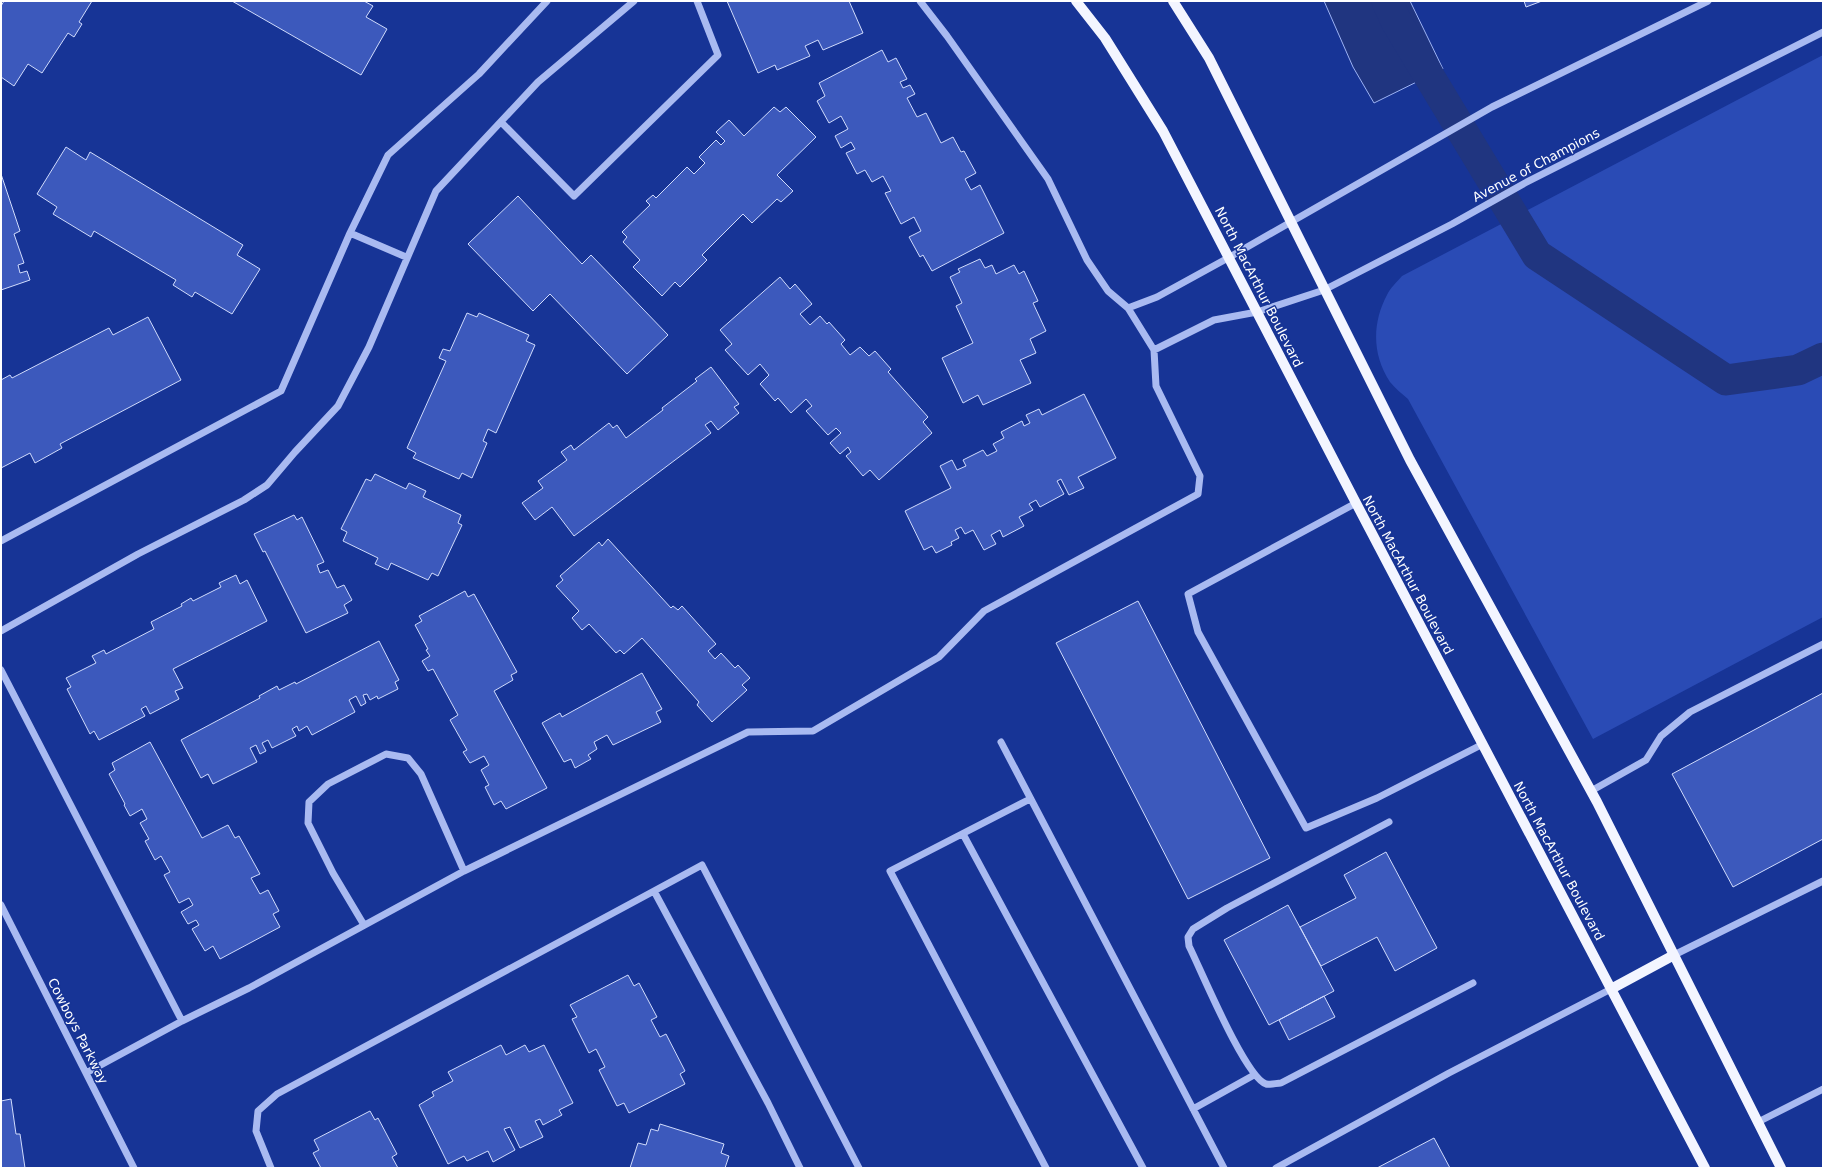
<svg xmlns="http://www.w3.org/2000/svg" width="1824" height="1169" viewBox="0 0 1824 1169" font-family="'DejaVu Sans',sans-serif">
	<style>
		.green { fill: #2a4bb5 }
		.water { fill: #203580; stroke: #9cb2f4 }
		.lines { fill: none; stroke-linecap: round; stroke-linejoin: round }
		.canal { stroke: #203580; stroke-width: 31 }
		.building { fill: #3c59bc; stroke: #d0dbfc }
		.minor { stroke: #a9baf1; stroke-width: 7 }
		.major { stroke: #f3f5ff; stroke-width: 10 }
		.labels { text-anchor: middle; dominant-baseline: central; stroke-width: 3; stroke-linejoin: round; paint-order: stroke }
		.street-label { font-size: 13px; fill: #fff; stroke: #173496 }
	</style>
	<rect width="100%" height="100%" fill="#173496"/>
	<!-- green -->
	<path class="green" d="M 1823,55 L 1823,617 L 1593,739 L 1408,399 C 1402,394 1395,388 1390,382 C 1372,355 1372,323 1387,295 C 1390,288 1397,282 1402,276 Z"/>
	<!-- water -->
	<path class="water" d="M 1324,1 L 1410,1 L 1443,69 L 1374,103 L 1353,67 Z"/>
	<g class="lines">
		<!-- canal -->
		<path class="canal" d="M 1387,1 L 1397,23 L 1537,255 L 1726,380 L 1798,370 L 1823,358"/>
	</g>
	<!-- building -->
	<path class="building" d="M 4,1 L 92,1 L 79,22 L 82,24 L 74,37 L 68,33 L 42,73 L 28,64 L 14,86 L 1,77 L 1,6 Z
		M 232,1 L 364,1 L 373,6 L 366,17 L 387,29 L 361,75 Z
		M 727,1 L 849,1 L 863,33 L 823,50 L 818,40 L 805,46 L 810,56 L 777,70 L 775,65 L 758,73 Z
		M 1524,1 L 1542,1 L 1526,7 Z
		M 882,50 L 888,62 L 896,58 L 907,79 L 900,82 L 903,88 L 910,85 L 915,94 L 907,98 L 917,117 L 926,113 L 941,143 L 953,137 L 961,152 L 964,151 L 976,173 L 965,179 L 971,190 L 980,185 L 1004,233 L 932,271 L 923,255 L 920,257 L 909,237 L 921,231 L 914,217 L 901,224 L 885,193 L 891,191 L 883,176 L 872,182 L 865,170 L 857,174 L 846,153 L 855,149 L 851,142 L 841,148 L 835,136 L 848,129 L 841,116 L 829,123 L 817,101 L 825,96 L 819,83 Z
		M 774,107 L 780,112 L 786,107 L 816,137 L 777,175 L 793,191 L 781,202 L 777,199 L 752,223 L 743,214 L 702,255 L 707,260 L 680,287 L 675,282 L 662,296 L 633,267 L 640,260 L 623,242 L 627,237 L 622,232 L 650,205 L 646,201 L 653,195 L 656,198 L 687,167 L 694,174 L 705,163 L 699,157 L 716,140 L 721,145 L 725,141 L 716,132 L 729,120 L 744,136 Z
		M 66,147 L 86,160 L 90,152 L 243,245 L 237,255 L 260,269 L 232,314 L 195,292 L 192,297 L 173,285 L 176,280 L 94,231 L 91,237 L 53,214 L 57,207 L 37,194 Z
		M 1,174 L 20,231 L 14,234 L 24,263 L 18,265 L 20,273 L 27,271 L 30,280 L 1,290 Z
		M 518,196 L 582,264 L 591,255 L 668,335 L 627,374 L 550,294 L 533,311 L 468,244 Z
		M 980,259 L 985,268 L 992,265 L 996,274 L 1014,265 L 1019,274 L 1024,271 L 1038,301 L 1033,303 L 1046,331 L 1030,339 L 1036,353 L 1020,360 L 1031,383 L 983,405 L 978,395 L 963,403 L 942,358 L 973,343 L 956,306 L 962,303 L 950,277 L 960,272 L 958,269 Z
		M 780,277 L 790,289 L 795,284 L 812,304 L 800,314 L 810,325 L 820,316 L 827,324 L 829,322 L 845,340 L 841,344 L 850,355 L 860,347 L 869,356 L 875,351 L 891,369 L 888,372 L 928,417 L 923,422 L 932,433 L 879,480 L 870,470 L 863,476 L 846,456 L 851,452 L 848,447 L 840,454 L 830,443 L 841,433 L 836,428 L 828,435 L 806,411 L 812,406 L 806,399 L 791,413 L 778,398 L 775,401 L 760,384 L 769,375 L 760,364 L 748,375 L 725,350 L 732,344 L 720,330 Z
		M 467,313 L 477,317 L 479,313 L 529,335 L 526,341 L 535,345 L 496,433 L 488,429 L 483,441 L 487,443 L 472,478 L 462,473 L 459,479 L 413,458 L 416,453 L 407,448 L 446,361 L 439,358 L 443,349 L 450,351 Z
		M 148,317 L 181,380 L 60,444 L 62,448 L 35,463 L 30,453 L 1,468 L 1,380 L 10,375 L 12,378 L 109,328 L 113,335 Z
		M 711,367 L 739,404 L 734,407 L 739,413 L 718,430 L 711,421 L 705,425 L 711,433 L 574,536 L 552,507 L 535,520 L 522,503 L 543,488 L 538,481 L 567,460 L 561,452 L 571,445 L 574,450 L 609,423 L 613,428 L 617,425 L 626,438 L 663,410 L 662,408 L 697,381 L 695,379 Z
		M 1084,394 L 1116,458 L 1078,477 L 1084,488 L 1069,495 L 1061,479 L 1057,481 L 1064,494 L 1040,507 L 1036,500 L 1029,504 L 1033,510 L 1019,517 L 1024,526 L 1003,537 L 1000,530 L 991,535 L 996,544 L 984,550 L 973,530 L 965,534 L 961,527 L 955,530 L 959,538 L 951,542 L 952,545 L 936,553 L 932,546 L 924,550 L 905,511 L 951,488 L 940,466 L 952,460 L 957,470 L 966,466 L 963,460 L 983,450 L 987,456 L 997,451 L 993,444 L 1004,438 L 1001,432 L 1022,421 L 1024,426 L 1030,423 L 1026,415 L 1039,409 L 1042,415 Z
		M 375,474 L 406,489 L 409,483 L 426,491 L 423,497 L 461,515 L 458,523 L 462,525 L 438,576 L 432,573 L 428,580 L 391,563 L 388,570 L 375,564 L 378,558 L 343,541 L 347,532 L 341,529 L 366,479 L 371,481 Z
		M 294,515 L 297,520 L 302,517 L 324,562 L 317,565 L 320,573 L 328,570 L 337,588 L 344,585 L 352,600 L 344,605 L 348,613 L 306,633 L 265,551 L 263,552 L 254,534 Z
		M 608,539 L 671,608 L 673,606 L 678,610 L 682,606 L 716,644 L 708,651 L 715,659 L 721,653 L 735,668 L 738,665 L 750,678 L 742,685 L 747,690 L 712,722 L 697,705 L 699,702 L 642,638 L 624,654 L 620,650 L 616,653 L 589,624 L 582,630 L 572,618 L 579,611 L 556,586 L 563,580 L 560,576 L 599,542 L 602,546 Z
		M 236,575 L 240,584 L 247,580 L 267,621 L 173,669 L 183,688 L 175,691 L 179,699 L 150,714 L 146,706 L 141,709 L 145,716 L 99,740 L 94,731 L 90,734 L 67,689 L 71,687 L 66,678 L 96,663 L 92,656 L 104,650 L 106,654 L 154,629 L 151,622 L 182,606 L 181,604 L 191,598 L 193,601 L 221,587 L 219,583 Z
		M 465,591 L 468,597 L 474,594 L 517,672 L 511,675 L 513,680 L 494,691 L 547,788 L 506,809 L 501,801 L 494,805 L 485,787 L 489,785 L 481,770 L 489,765 L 484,756 L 470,763 L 463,752 L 467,750 L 450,720 L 458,715 L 433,669 L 428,671 L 422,661 L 430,656 L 426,650 L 428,649 L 415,625 L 422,621 L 419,616 Z
		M 1138,601 L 1270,858 L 1188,899 L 1056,643 Z
		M 379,641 L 399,680 L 395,682 L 398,689 L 378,699 L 377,696 L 370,700 L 367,694 L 363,695 L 366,703 L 361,706 L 356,696 L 349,700 L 355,712 L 312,735 L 307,726 L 299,731 L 297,726 L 292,729 L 296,736 L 272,748 L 268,740 L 262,743 L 266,751 L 260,754 L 256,745 L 250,748 L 257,762 L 213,784 L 208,774 L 201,778 L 181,740 L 260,698 L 259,696 L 277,686 L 279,690 L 295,682 L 296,684 Z
		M 642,673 L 662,709 L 656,712 L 661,722 L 613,745 L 607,735 L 594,742 L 597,749 L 588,755 L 591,759 L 575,768 L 571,759 L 564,762 L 542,723 L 560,713 L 562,717 Z
		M 1823,693 L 1823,839 L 1733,887 L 1672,774 Z
		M 150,742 L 202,838 L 228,825 L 235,838 L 239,836 L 260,874 L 251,878 L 260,894 L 268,890 L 279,911 L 273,914 L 280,927 L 220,959 L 213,946 L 205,951 L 192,929 L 199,925 L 196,920 L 188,924 L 181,912 L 193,905 L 189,898 L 179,903 L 164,875 L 170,872 L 161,856 L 155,860 L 145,841 L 149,839 L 140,823 L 147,819 L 142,809 L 130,816 L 124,805 L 125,804 L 109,774 L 115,770 L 112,763 Z
		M 1386,852 L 1437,948 L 1395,971 L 1377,937 L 1321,966 L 1300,927 L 1356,898 L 1344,875 Z
		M 1288,905 L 1334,991 L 1269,1025 L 1224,940 Z
		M 628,975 L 634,986 L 639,983 L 657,1017 L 651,1020 L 660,1037 L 666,1034 L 685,1071 L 680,1074 L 685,1084 L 629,1113 L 624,1103 L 617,1106 L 599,1070 L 605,1067 L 596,1049 L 589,1053 L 572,1019 L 577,1017 L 570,1005 Z
		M 1324,996 L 1335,1017 L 1289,1040 L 1279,1020 Z
		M 501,1045 L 506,1055 L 525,1045 L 529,1052 L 544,1045 L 573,1103 L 559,1110 L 562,1115 L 543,1125 L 540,1119 L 535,1121 L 543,1137 L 520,1148 L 510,1127 L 504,1129 L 515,1150 L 493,1162 L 488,1151 L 467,1161 L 464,1156 L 448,1164 L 419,1105 L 434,1096 L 432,1092 L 453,1081 L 448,1072 Z
		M 11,1099 L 16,1134 L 20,1134 L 25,1168 L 1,1168 L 1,1101 Z
		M 370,1111 L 375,1120 L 378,1118 L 397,1154 L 392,1157 L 398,1168 L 321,1168 L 313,1153 L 319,1150 L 314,1140 Z
		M 660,1124 L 724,1144 L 721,1153 L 729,1156 L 725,1168 L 630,1168 L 638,1143 L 646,1145 L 651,1129 L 658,1131 Z
		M 1434,1138 L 1450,1168 L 1377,1168 Z"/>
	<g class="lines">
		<!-- minor -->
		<path class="minor" d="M 501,122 L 574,196 L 718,55 L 697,1
			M 350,233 L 406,257
			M 1128,308 L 1157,297 L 1228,258 L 1492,107 L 1708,1
			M 1154,350 L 1214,320 L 1257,312 L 1324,290 L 1452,224 L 1525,183 L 1823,32
			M 1356,503 L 1188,594 L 1198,632 L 1306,828 L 1377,798 L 1483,744
			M 1,541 L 281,391 L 350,233 L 388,155 L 479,74 L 547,1
			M 1,631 L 138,554 L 244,500 L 267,485 L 295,452 L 338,406 L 369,347 L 436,191 L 538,82 L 634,1
			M 1,670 L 182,1021
			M 1001,742 L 1224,1168
			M 1591,791 L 1646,760 L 1661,736 L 1690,712 L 1823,644
			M 1030,799 L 890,871 L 1046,1168
			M 1389,822 L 1227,908 L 1193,929 L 1188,937 L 1189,946 C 1201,970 1245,1077 1266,1084 C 1270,1085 1277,1083 1281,1083 L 1473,983
			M 963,834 L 1143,1168
			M 654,891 L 702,865 L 859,1168
			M 1,905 L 134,1168
			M 364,925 L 333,873 L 308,823 L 309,802 L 328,784 L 386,754 L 408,758 L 421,774 L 464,871
			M 1674,955 L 1823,881
			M 86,1073 L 182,1021 L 249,988 L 464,871 L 748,732 L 813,731 L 939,657 L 984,611 L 1198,494 L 1200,476 L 1156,386 L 1154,350 L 1128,308 L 1108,291 L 1087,260 L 1048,179 L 947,36 L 920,1
			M 1193,1109 L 1254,1075
			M 1758,1122 L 1823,1089
			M 271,1168 L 256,1131 L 258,1111 L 277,1094 L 654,891 L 768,1103 L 800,1168
			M 1276,1168 L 1449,1073 L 1611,989"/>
		<!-- major -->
		<path class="major" d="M 1076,1 L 1105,38 L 1163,131 L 1356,503 L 1705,1168
			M 1173,1 L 1209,58 L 1410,460 L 1597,802 L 1781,1168
			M 1611,989 L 1674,955"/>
	</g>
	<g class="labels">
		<!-- street labels -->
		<g class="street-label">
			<text transform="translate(1536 165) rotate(-28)">Avenue of Champions</text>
			<text transform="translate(1259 287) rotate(63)">North MacArthur Boulevard</text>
			<text transform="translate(1408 575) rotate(62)">North MacArthur Boulevard</text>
			<text transform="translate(1559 861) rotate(62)">North MacArthur Boulevard</text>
			<text transform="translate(78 1031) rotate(63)">Cowboys Parkway</text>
		</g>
	</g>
	<!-- border -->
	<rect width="1824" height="1169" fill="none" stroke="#ffffff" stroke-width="4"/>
</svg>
